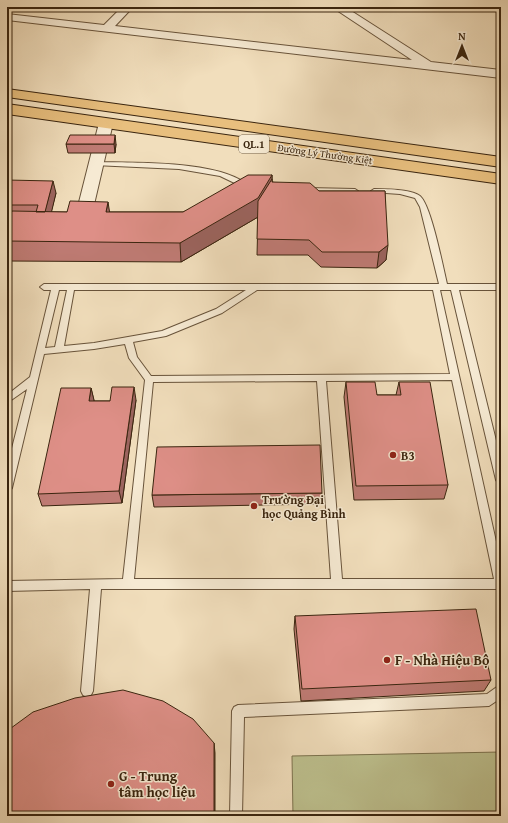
<svg xmlns="http://www.w3.org/2000/svg" width="508" height="823" viewBox="0 0 508 823" font-family="'Gentium Book Plus',serif">
	<style>
		.green { fill: #bdc08e; stroke: #7c724e }
		.lines { fill: none; stroke-linecap: round; stroke-linejoin: round }
		.service-casing { stroke: #68533a; stroke-width: 2 }
		.minor-casing { stroke: #68533a; stroke-width: 2 }
		.primary-casing { stroke: #3a250f; stroke-width: 2 }
		.service { fill: #f6ead3; fill-rule: evenodd }
		.minor { fill: #f6ead3; fill-rule: evenodd }
		.primary { fill: #e8bf7e; fill-rule: evenodd }
		.wall { fill: #bf7b74; stroke: #3a250f }
		.shaded-wall { fill: #9b645e; stroke: #3a250f }
		.building { fill: #de8f87; stroke: #3a250f }
		.poi-dot { fill: #8f2418; stroke: #f6ead3; stroke-width: 1.5 }
		.labels { text-anchor: middle; dominant-baseline: central; stroke-width: 3; stroke-linejoin: round; paint-order: stroke }
		.far-street-label { font-size: 10px; fill: #3a250f; stroke: #f6ead3 }
		.shield { fill: #f6ead3; stroke: #72604a; stroke-width: 1 }
		.shield-label { font-size: 11px; font-weight: bold; fill: #3a250f }
		.poi-label { font-size: 12px; font-weight: bold; fill: #3a250f; stroke: #f6ead3; text-anchor: start }
		.near-poi-label { font-size: 14px; font-weight: bold; fill: #3a250f; stroke: #f6ead3; text-anchor: start }
	</style>
	<rect width="100%" height="100%" fill="#f1debc"/>
	<filter id="stains"><feTurbulence type="fractalNoise" baseFrequency=".005" numOctaves="4"/><feColorMatrix values="0 0 0 0 .2 0 0 0 0 .09 0 0 0 0 .02 0 0 0 .5 -.17"/></filter>
	<radialGradient id="worn" r=".72"><stop offset=".6" stop-color="#630" stop-opacity="0"/><stop offset="1" stop-color="#630" stop-opacity=".3"/></radialGradient>
	<!-- green -->
	<path class="green" d="M 501,752 L 501,816 L 293,816 L 292,756 Z"/>
	<g class="lines">
		<!-- service casing -->
		<g class="service-casing">
			<path id="service" d="M 96,162 C 134,163 223,160 250,187 L 247,189 L 245,188 L 220,176 L 179,169 L 94,165 L 93,164 Z
				M 308,188 L 355,189 L 358,191 L 355,193 L 306,191 L 305,190 Z
				M 374,189 C 385,189 411,189 420,196 C 431,205 443,267 447,284 L 501,284 L 501,290 L 459,290 L 501,461 L 501,484 L 498,483 L 496,480 L 451,290 L 440,290 L 501,564 L 501,589 L 101,589 L 93,691 L 91,695 L 87,697 L 83,695 L 81,691 L 90,589 L 7,591 L 7,581 L 123,579 L 145,380 L 129,358 L 125,344 L 94,349 L 44,354 L 12,488 L 10,491 L 7,492 L 7,468 L 27,389 L 7,403 L 7,395 L 30,377 L 51,290 L 44,290 L 40,287 L 44,284 L 439,284 L 420,207 L 415,198 L 400,194 L 372,192 L 371,191 ZM 59,290 L 67,290 L 55,347 L 45,348 ZM 74,290 L 246,290 L 216,309 L 162,331 L 94,343 L 64,346 ZM 257,290 L 433,290 L 450,374 L 151,376 L 137,357 L 133,342 L 166,336 L 222,313 ZM 452,380 L 494,579 L 342,579 L 326,381 ZM 317,381 L 331,579 L 134,579 L 153,382 Z
				M 501,684 L 501,698 L 489,706 L 244,717 L 242,816 L 230,816 L 232,711 L 234,707 L 238,705 L 487,694 Z"/>
		</g>
		<!-- minor casing -->
		<g class="minor-casing">
			<path id="minor" d="M 122,7 L 133,7 L 115,26 L 412,60 L 332,7 L 345,7 L 431,62 L 501,70 L 501,78 L 7,20 L 7,14 L 104,25 Z
				M 489,7 L 501,7 L 501,13 L 490,9 Z
				M 106,119 L 111,120 L 113,123 L 89,226 L 86,229 L 81,231 L 76,229 L 73,226 L 99,123 L 101,120 Z"/>
		</g>
		<!-- primary casing -->
		<g class="primary-casing">
			<path id="primary" d="M 7,89 L 501,157 L 501,167 L 7,97 Z
				M 7,104 L 501,174 L 501,184 L 7,114 Z"/>
		</g>
		<!-- service -->
		<use href="#service" class="service"/>
		<!-- minor -->
		<use href="#minor" class="minor"/>
		<!-- primary -->
		<use href="#primary" class="primary"/>
	</g>
	<!-- wall -->
	<path class="wall" d="M 66,144 L 116,144 L 115,153 L 68,153 Z
		M 272,175 L 272,182 L 319,191 L 385,191 L 386,260 L 377,268 L 321,267 L 308,255 L 257,255 L 258,217 L 181,262 L 8,261 L 7,258 L 7,226 L 10,217 L 7,217 L 7,180 L 56,193 L 51,212 L 183,212 Z
		M 346,382 L 377,395 L 396,395 L 399,382 L 448,485 L 444,499 L 354,500 L 344,397 Z
		M 91,388 L 94,401 L 110,401 L 136,400 L 122,503 L 42,506 L 38,494 Z
		M 322,493 L 321,504 L 154,507 L 152,495 Z
		M 295,616 L 491,680 L 484,691 L 301,701 L 294,629 Z"/>
	<!-- shaded-wall -->
	<path class="shaded-wall" d="M 115,135 L 116,144 L 115,153 L 114,144 Z
		M 272,175 L 272,194 L 258,217 L 181,262 L 180,243 Z
		M 53,181 L 56,193 L 47,231 L 43,218 Z
		M 108,202 L 111,221 L 106,212 Z
		M 388,245 L 386,260 L 377,268 L 379,252 Z
		M 134,387 L 136,400 L 122,503 L 119,491 Z
		M 91,388 L 94,400 L 92,413 L 89,401 Z
		M 214,743 L 215,753 L 215,816 L 214,816 Z"/>
	<!-- building -->
	<path class="building" d="M 70,135 L 115,135 L 114,144 L 66,144 Z
		M 248,175 L 272,175 L 258,198 L 180,243 L 7,241 L 7,226 L 12,211 L 67,212 L 70,201 L 108,202 L 106,212 L 183,212 Z
		M 272,179 L 272,182 L 310,183 L 319,191 L 385,191 L 388,245 L 379,252 L 322,252 L 309,240 L 257,239 L 258,201 Z
		M 7,180 L 53,181 L 45,212 L 36,212 L 38,205 L 7,205 Z
		M 346,382 L 375,382 L 377,395 L 401,395 L 399,382 L 430,382 L 448,485 L 356,486 Z
		M 112,387 L 134,387 L 119,491 L 38,494 L 61,388 L 91,388 L 89,401 L 110,401 Z
		M 320,445 L 322,493 L 152,495 L 157,447 Z
		M 476,609 L 491,680 L 302,689 L 295,616 Z
		M 123,690 L 163,701 L 193,719 L 214,743 L 214,816 L 7,816 L 7,731 L 33,712 L 75,698 Z"/>
	<!-- markers -->
	<g class="poi-dot">
		<circle cx="393" cy="455" r="4"/>
		<circle cx="254" cy="506" r="4"/>
		<circle cx="387" cy="660" r="4"/>
		<circle cx="111" cy="784" r="4"/>
	</g>
	<g class="labels">
		<!-- far-street labels -->
		<g class="far-street-label">
			<text transform="translate(325 154) rotate(8)">Đường Lý Thường Kiệt</text>
		</g>
		<!-- shield labels -->
		<rect class="shield" x="239" y="135" width="30" height="18" rx="3"/>
		<g class="shield-label">
			<text x="254" y="144">QL.1</text>
		</g>
		<!-- poi labels -->
		<g class="poi-label">
			<text x="401" y="455">B3</text>
			<text x="262" y="499">Trường Đại<tspan x="262" dy="14">học Quảng Bình</tspan></text>
		</g>
		<!-- near-poi labels -->
		<g class="near-poi-label">
			<text x="395" y="660">F - Nhà Hiệu Bộ</text>
			<text x="119" y="776">G - Trung<tspan x="119" dy="16">tâm học liệu</tspan></text>
		</g>
	</g>
	<!-- margin -->
	<rect width="508" height="823" fill="none" stroke="#f1debc" stroke-width="24"/>
	<rect x="8" y="8" width="492" height="807" fill="none" stroke="#3a250f" stroke-width="2"/>
	<rect x="12" y="12" width="484" height="799" fill="none" stroke="#3a250f"/>
	<!-- north arrow -->
	<g transform="translate(462 46)" stroke="#f6ead3" stroke-width="3" paint-order="stroke">
	<path d="M0-3L7 15L0 10L-7 15Z" fill="#3a250f"/>
	<text y="-6" font-size="11" font-weight="bold" text-anchor="middle" fill="#3a250f">N</text>
	</g>
	<rect width="100%" height="100%" filter="url(#stains)"/>
	<rect width="100%" height="100%" fill="url(#worn)"/>
</svg>
